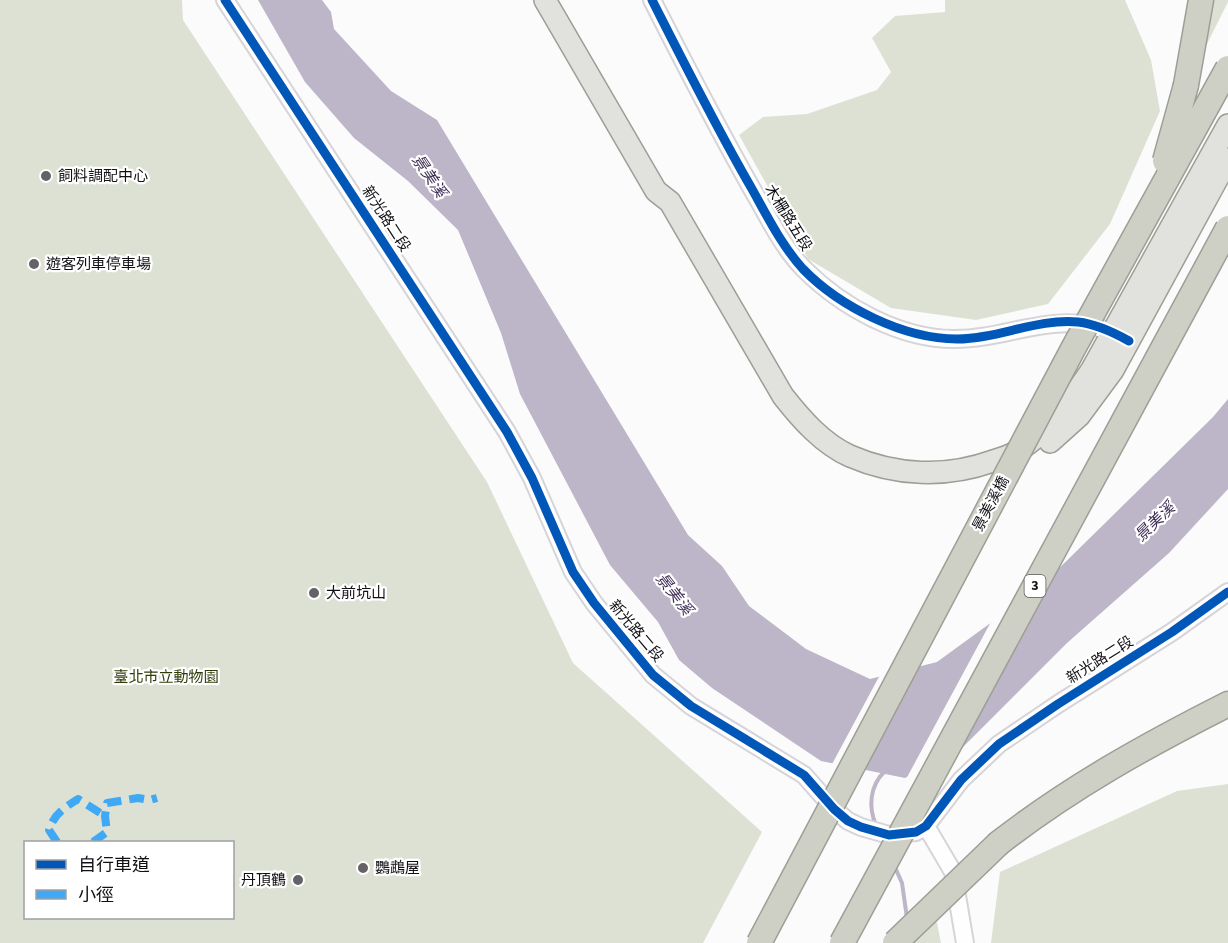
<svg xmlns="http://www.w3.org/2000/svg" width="1228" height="943" viewBox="0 0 1228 943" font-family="'Source Sans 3','Noto Sans TC',sans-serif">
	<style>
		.green { fill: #dde1d3; fill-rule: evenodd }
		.water { fill: #bdb5c8 }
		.pier { fill: #fbfbfc }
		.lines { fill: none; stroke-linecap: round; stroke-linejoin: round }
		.stream { stroke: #bdb5c8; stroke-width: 4 }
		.minor-casing { stroke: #d6d4d8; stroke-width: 20 }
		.major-casing { stroke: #9c9f95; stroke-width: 24 }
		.highway-casing { stroke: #9c9f95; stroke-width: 27 }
		.minor { stroke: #fefeff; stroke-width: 16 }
		.major { stroke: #e1e2dd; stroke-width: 21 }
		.highway { stroke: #ced0c6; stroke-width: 24 }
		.highway-bridge-casing { stroke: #9c9f95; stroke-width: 27; stroke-linecap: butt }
		.highway-bridge { stroke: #ced0c6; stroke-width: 24 }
		.quiet { stroke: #3fa9f5; stroke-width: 8; stroke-dasharray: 15 8; stroke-linecap: butt }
		.cycleway-casing { stroke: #fff; stroke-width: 13 }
		.cycleway { stroke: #0057b8; stroke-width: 9 }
		.poi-dot { fill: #646266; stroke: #fff; stroke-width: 2 }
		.labels { text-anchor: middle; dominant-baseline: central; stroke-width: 4.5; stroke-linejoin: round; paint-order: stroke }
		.shield { fill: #fff; stroke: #59585b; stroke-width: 1.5 }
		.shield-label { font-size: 14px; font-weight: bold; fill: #121015 }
		.poi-label { font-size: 15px; fill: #121015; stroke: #fff; text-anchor: start }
		.street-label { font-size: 15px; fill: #121015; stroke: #fff }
		.park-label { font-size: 15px; fill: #303b09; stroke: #fff }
		.water-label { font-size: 16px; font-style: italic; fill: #402d55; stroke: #fff }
	</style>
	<rect width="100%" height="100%" fill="#fbfbfc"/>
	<!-- green -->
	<path class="green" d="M 0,0 L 182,0 L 183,20 L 487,482 L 573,663 L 762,832 L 703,943 L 0,943 ZM 26,842 L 232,842 L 232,918 L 26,918 Z
		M 945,0 L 1125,0 L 1151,60 L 1160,111 L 1110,224 L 1048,304 L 976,320 L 891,308 L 808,259 L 739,135 L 763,117 L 807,114 L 877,90 L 891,72 L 872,38 L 895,16 L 945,12 Z
		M 1211,0 L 1228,0 L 1228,2 L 1201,56 Z
		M 1228,784 L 1228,943 L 991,943 L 1000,872 L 1177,791 Z
		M 933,903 L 941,943 L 904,943 Z"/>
	<!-- water -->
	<path class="water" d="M 258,0 L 322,0 L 331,12 L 334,29 L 391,91 L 437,120 L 688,535 L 722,566 L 749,606 L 806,649 L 870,679 L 937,662 L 1040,587 L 1213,417 L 1228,399 L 1228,489 L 1169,553 L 1067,643 L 958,752 L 905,778 L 821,761 L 712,688 L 679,660 L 658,622 L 610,565 L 520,394 L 501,333 L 458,230 L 408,181 L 354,138 L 305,82 Z"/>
	<!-- pier -->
	<path class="pier" d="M 1038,585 L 950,759 L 905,781 L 993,618 Z
		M 919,664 L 861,772 L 831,766 L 881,673 Z"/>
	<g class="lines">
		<!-- stream -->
		<path class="stream" d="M 876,825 C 868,807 870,786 884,772
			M 894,865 L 902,883 L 907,918"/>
		<!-- minor casing -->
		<g class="minor-casing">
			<path id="minor" d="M 225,0 L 507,432 L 532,478 L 573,572 L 594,603 L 653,675 L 691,706 L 804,775 L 834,809 L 848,821 L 861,827 L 889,835 L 916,832 L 926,826 L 961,780 L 999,744 L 1058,704 L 1172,632 L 1228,592
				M 652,0 C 684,63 717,127 752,189 C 768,216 782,247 804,269 C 842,307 900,339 954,339 C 1016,339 1062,304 1123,338
				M 926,826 L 953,872 L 965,943"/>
		</g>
		<!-- major casing -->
		<g class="major-casing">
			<path id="major" d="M 545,0 L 656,191 L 670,202 L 783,396 C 801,419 823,444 850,456 C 896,476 946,478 993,461 C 999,459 1008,457 1014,453 C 1047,434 1070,402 1091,371 L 1228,125
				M 1050,442 L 1079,416 L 1113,370 L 1228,159"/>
		</g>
		<!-- highway casing -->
		<g class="highway-casing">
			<path id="highway" d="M 1186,85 L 1201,0
				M 999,843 C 1071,787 1147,745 1228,704"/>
		</g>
		<!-- minor -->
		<use href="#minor" class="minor"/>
		<!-- major -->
		<use href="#major" class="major"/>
		<!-- highway -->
		<use href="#highway" class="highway"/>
		<!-- highway-bridge casing -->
		<g class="highway-bridge-casing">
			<path id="highway-bridge" d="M 1165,161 L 1186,85
				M 759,943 L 1074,347 L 1228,68
				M 842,943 L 1228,228
				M 895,943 L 999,843"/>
		</g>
		<!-- highway-bridge -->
		<use href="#highway-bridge" class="highway-bridge"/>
		<!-- quiet -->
		<path class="quiet" d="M 57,842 L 49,830 C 54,814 64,808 78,799 L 105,816
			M 93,842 L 107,832 L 105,816 L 107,803 L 138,798 L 150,800 L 157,798"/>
		<!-- cycleway casing -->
		<g class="cycleway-casing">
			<path id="cycleway" d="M 225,0 L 507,432 L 532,478 L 573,572 L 594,603 L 653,675 L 691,706 L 804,775 L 834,809 L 848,821 L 861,827 L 889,835 L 916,832 L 926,826 L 961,780 L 999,744 L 1058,704 L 1172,632 L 1228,592
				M 652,0 C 684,63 716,127 752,189 C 767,216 782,246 803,269 C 840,307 904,339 957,339 C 997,339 1038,318 1078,322 C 1096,324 1113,332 1129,341"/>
		</g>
		<!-- cycleway -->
		<use href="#cycleway" class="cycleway"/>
	</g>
	<!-- markers -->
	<g class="poi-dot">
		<circle cx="46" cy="176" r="6"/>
		<circle cx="34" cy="264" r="6"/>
		<circle cx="314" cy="593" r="6"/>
		<circle cx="363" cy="868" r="6"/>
		<circle cx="298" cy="880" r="6"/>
	</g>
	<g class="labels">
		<!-- shield labels -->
		<rect class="shield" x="1024.5" y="575" width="21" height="22" rx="4.5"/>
		<g class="shield-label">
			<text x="1035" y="586">3</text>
		</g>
		<!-- poi labels -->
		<g class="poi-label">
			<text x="58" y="176">飼料調配中心</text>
			<text x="46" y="264">遊客列車停車場</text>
			<text x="326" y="593">大前坑山</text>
			<text x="375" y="868">鸚鵡屋</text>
			<text x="286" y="880" text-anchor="end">丹頂鶴</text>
		</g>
		<!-- street labels -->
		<g class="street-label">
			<text transform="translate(788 218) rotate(58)">木柵路五段</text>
			<text transform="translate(386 219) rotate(57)">新光路二段</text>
			<text transform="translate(991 504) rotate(-62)">景美溪橋</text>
			<text transform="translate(636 631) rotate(50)">新光路二段</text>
			<text transform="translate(1100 660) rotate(-32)">新光路二段</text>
		</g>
		<!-- park labels -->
		<g class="park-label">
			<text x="166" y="677">臺北市立動物園</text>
		</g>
		<!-- water labels -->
		<g class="water-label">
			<text transform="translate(429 176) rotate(56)">景美溪</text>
			<text transform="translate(1155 522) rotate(-44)">景美溪</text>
			<text transform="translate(674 594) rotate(52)">景美溪</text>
		</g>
	</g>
	<!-- legend -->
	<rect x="24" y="841" width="210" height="78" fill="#ffffff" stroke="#a09fa1" stroke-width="1.5"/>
	<rect x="36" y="860" width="30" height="9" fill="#0057b8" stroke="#a09fa1" stroke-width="1.5"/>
	<text x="78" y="871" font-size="18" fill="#121015">自行車道</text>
	<rect x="36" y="890" width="30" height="9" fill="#3fa9f5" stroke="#a09fa1" stroke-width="1.5"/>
	<text x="78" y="901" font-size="18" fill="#121015">小徑</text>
</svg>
